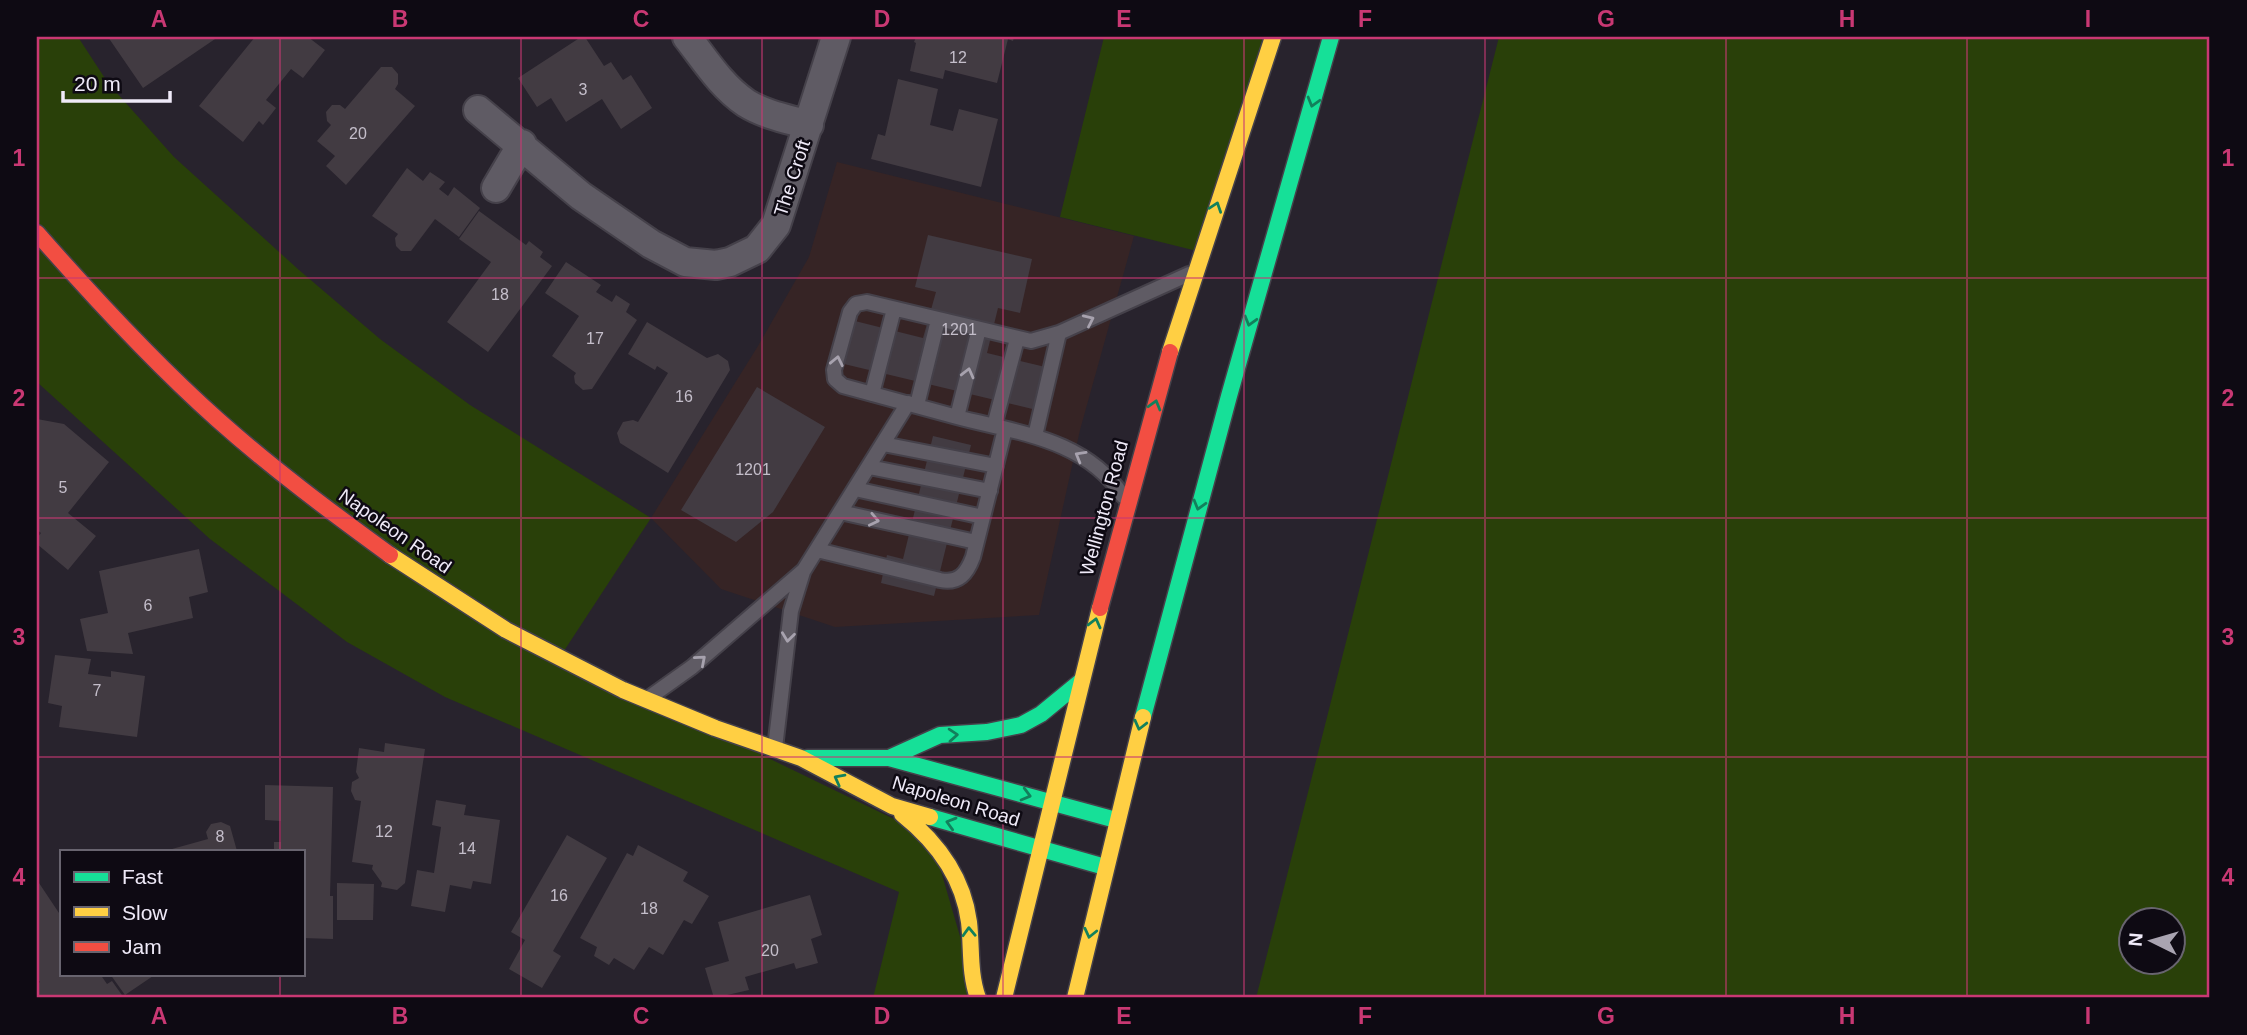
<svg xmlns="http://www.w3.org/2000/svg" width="2247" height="1035" viewBox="0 0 2247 1035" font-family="Helvetica,sans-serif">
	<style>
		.commercial { fill: #362425 }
		.green { fill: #294009; fill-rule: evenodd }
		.building { fill: #423b42 }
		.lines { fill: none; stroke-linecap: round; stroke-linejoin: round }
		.lane-casing { stroke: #45414a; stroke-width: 18 }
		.street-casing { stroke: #45414a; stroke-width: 32 }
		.fast-casing { stroke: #45414a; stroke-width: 19 }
		.slow-casing { stroke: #45414a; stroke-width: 19 }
		.jam-casing { stroke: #45414a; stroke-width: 19 }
		.lane { stroke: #5f5b64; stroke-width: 14 }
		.street { stroke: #5f5b64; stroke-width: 28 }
		.fast { stroke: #16e098; stroke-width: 16 }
		.slow { stroke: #ffcf43; stroke-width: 16 }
		.jam { stroke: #f24e42; stroke-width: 16 }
		.oneway { stroke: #12805c }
		.oneway2 { stroke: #a7a2ae }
		.grid { fill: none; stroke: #c93873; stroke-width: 2; stroke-opacity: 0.55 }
		.labels { text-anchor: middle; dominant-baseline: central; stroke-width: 5; stroke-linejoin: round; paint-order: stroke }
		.number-label { font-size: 16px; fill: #c4beca }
		.street-label { font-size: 19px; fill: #efeaf8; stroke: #0e0a13 }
		.neatline { fill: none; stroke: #c93873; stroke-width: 2.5 }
		.grid-label { font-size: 23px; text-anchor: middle; font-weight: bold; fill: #c93873 }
	</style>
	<rect width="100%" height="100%" fill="#28232d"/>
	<!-- commercial -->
	<path class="commercial" d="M 837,162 L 1134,236 L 1080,430 L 1039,615 L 835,627 L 721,589 L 651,518 L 758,346 L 809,257 Z"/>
	<!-- green -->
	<path class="green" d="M 37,37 L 78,37 L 108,83 L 174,157 L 299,270 L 380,339 L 470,405 L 651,518 L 560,657 L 931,837 L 978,998 L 873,998 L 899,892 L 445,697 L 347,642 L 210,539 L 37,382 Z
		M 1104,37 L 1273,37 L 1201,252 L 1060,217 Z
		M 1499,37 L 2210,37 L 2210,998 L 1256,998 ZM 2132,920 L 2174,920 L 2174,962 L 2132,962 Z"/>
	<!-- building -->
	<path class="building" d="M 108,37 L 218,37 L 143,88 Z
		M 255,37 L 308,37 L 325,50 L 303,78 L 291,69 L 266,100 L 276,108 L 263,125 L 259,121 L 243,142 L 199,106 Z
		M 581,37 L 585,37 L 604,66 L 611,62 L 623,80 L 631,75 L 652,108 L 621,129 L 602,99 L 566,122 L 551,98 L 537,107 L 518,78 Z
		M 916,37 L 1014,37 L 1013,41 L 1008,39 L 997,83 L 945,70 L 943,79 L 910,71 L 916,43 L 914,42 Z
		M 381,67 L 392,67 L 398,74 L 398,84 L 395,89 L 415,106 L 346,185 L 326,166 L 335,156 L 317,141 L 331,125 L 327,121 L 326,112 L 332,105 L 340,105 L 345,109 Z
		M 898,79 L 938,89 L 930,125 L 953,131 L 959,109 L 998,119 L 981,187 L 871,159 L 878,134 L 885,136 Z
		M 407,168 L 423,181 L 430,172 L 445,182 L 439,189 L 448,196 L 454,187 L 480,208 L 459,237 L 435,219 L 411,251 L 401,251 L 396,246 L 395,238 L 398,234 L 372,216 Z
		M 479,211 L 526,245 L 529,241 L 543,252 L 540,257 L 552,266 L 488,352 L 447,322 L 491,262 L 459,239 Z
		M 928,235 L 1032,259 L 1020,313 L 998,308 L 987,353 L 1058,370 L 1049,413 L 844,364 L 855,321 L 923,338 L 936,292 L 915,287 Z
		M 566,262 L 601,285 L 596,292 L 612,302 L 616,295 L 630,304 L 626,312 L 637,320 L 592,389 L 583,390 L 575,383 L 574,376 L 576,373 L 552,356 L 579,316 L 545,293 Z
		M 647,322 L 707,358 L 718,354 L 728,361 L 730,370 L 668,473 L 620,443 L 617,433 L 623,422 L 633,420 L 638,422 L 668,373 L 657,366 L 655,370 L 628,354 Z
		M 757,387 L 825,427 L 773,512 L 736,542 L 681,510 Z
		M 37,419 L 64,424 L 109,462 L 68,513 L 96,536 L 68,570 L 37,544 L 37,538 L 41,533 L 37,530 Z
		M 933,436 L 971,445 L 934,596 L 881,583 L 887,555 L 903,559 Z
		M 199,549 L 208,592 L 189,597 L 193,618 L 128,633 L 133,654 L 87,651 L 80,619 L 108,613 L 99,571 Z
		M 55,655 L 91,659 L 88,674 L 111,677 L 111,671 L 145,676 L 137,737 L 59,727 L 62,706 L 48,703 Z
		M 385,743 L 425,749 L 405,883 L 397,890 L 381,887 L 382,883 L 372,869 L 373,865 L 352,862 L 361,801 L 355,800 L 351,791 L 352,782 L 359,778 L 356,772 L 359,748 L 384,752 Z
		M 265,785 L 333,787 L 330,896 L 333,896 L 333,939 L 303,938 L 303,851 L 274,851 L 274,842 L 281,842 L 281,821 L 265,820 Z
		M 436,800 L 466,805 L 464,815 L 500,820 L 491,884 L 473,881 L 471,889 L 450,885 L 445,912 L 411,906 L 417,870 L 434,873 L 441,827 L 432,825 Z
		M 221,822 L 230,826 L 237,851 L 173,851 L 172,849 L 208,839 L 206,832 L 211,824 Z
		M 567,835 L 607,858 L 553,951 L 561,956 L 542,988 L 509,969 L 525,940 L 511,932 Z
		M 638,845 L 688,872 L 683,881 L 709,896 L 692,924 L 684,920 L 663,955 L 649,947 L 634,970 L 614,958 L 609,965 L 594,956 L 597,947 L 580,938 L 627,853 L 633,856 Z
		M 37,880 L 61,916 L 61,974 L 100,974 L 107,984 L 112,981 L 124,998 L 37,998 L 37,984 L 40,982 L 37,978 Z
		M 337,883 L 374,884 L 373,920 L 337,920 Z
		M 810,895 L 822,935 L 811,939 L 818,963 L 796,969 L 794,963 L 745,977 L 749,990 L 714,998 L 705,968 L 729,961 L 718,922 Z
		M 110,974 L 151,974 L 153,976 L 125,995 Z"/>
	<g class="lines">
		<!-- lane casing -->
		<g class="lane-casing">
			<path id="lane" d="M 872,394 L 894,309
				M 917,405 L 938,320
				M 957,417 L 979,329
				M 994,426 L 1017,339
				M 1035,436 L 1059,333
				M 883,444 L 996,466
				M 869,467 L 990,491
				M 855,489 L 983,517
				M 1123,496 C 1085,439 1018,433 957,417 C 919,407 881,396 843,386 L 835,379 L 834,370 L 850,312 L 856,304 L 867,302 L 1031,341 L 1059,333 L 1189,274
				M 840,512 L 976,542
				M 817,550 L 940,580 C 959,584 967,573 973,557 L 1005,429
				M 650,697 L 692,667 L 804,570 L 908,403
				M 775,748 L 791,611 L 803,572"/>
		</g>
		<!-- street casing -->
		<g class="street-casing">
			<path id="street" d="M 687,37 C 705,60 721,86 746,103 C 765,115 788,119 809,125
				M 478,110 L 581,196 L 651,244 L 685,262 L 716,265 L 730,262 L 757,249 L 776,225 L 836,37
				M 496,188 L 522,144"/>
		</g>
		<!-- fast casing -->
		<g class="fast-casing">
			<path id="fast" d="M 1143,717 L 1229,396 L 1331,37
				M 807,758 L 889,758 L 1116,820
				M 889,758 L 940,735 L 987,732 L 1021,725 L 1041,714 L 1080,682
				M 930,817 L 1105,867"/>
		</g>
		<!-- slow casing -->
		<g class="slow-casing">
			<path id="slow" d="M 1170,352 L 1273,37
				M 390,555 L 506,630 L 623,690 L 715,728 L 801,758 L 892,806 L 930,817
				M 902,814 C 937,842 963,876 969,922 C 972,948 969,973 978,998
				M 1004,998 L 1100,608
				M 1075,998 L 1143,717"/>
		</g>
		<!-- jam casing -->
		<g class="jam-casing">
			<path id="jam" d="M 37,233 C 94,298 154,363 218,420 C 273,469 331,512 390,555
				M 1100,608 L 1170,352"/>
		</g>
		<!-- lane -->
		<use href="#lane" class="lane"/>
		<!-- street -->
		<use href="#street" class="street"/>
		<!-- fast -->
		<use href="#fast" class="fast"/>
		<!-- slow -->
		<use href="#slow" class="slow"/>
		<!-- jam -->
		<use href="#jam" class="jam"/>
	</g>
	<!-- one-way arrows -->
	<defs><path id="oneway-chevron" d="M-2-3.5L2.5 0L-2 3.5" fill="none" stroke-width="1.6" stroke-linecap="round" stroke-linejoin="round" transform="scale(1.75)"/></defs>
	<g class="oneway">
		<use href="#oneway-chevron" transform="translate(1313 102) rotate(106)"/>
		<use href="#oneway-chevron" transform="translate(1216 207) rotate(-71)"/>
		<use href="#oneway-chevron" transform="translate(1250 321) rotate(106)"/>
		<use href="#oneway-chevron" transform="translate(1155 405) rotate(-74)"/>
		<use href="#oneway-chevron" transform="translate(1199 505) rotate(106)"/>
		<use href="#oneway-chevron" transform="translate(1095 623) rotate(-76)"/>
		<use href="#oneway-chevron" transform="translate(1140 725) rotate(104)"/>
		<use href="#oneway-chevron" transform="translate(953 735) rotate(-4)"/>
		<use href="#oneway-chevron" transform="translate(839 779) rotate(-152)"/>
		<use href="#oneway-chevron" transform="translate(1026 795) rotate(15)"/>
		<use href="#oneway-chevron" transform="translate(951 823) rotate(-164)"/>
		<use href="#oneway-chevron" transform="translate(969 932) rotate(-92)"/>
		<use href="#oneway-chevron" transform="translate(1090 933) rotate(103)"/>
	</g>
	<g class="oneway2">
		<use href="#oneway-chevron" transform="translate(1089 320) rotate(-25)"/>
		<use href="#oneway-chevron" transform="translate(837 361) rotate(-78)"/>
		<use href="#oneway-chevron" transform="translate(968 373) rotate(-76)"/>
		<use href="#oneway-chevron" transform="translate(1080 456) rotate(-150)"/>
		<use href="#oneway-chevron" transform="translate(874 520) rotate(12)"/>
		<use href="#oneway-chevron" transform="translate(788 637) rotate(97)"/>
		<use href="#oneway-chevron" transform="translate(701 660) rotate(-41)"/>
	</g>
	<!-- grid -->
	<path class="grid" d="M 280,37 L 280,851M 521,37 L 521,998M 762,37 L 762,998M 1003,37 L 1003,998M 1244,37 L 1244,998M 1485,37 L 1485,998M 1726,37 L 1726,998M 1967,37 L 1967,998M 37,278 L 2210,278M 37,518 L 2210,518M 37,757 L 2210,757M 280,974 L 280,998"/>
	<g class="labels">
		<!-- number labels -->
		<g class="number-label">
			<text x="958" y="57">12</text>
			<text x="583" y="89">3</text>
			<text x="358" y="133">20</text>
			<text x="500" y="294">18</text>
			<text x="959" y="329">1201</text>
			<text x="595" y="338">17</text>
			<text x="684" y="396">16</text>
			<text x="753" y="469">1201</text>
			<text x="63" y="487">5</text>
			<text x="148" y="605">6</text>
			<text x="97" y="690">7</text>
			<text x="384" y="831">12</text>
			<text x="220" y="836">8</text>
			<text x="467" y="848">14</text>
			<text x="559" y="895">16</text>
			<text x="649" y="908">18</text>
			<text x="770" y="950">20</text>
		</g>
		<!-- street labels -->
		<g class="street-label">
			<text transform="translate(792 178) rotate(-72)">The Croft</text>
			<text transform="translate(1104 508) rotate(-75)">Wellington Road</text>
			<text transform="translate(395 531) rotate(35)">Napoleon Road</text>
			<text transform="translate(956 801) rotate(17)">Napoleon Road</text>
		</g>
	</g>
	<!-- border -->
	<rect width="2247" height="1035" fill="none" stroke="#0e0a13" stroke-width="77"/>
	<!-- legend -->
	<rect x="60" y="850" width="245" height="126" fill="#0e0a13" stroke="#68646f" stroke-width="2"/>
	<rect x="74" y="872" width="35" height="10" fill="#16e098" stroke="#68646f" stroke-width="2"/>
	<text x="122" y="884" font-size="21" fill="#efeaf8">Fast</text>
	<rect x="74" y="907" width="35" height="10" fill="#ffcf43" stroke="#68646f" stroke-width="2"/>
	<text x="122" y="920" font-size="21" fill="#efeaf8">Slow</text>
	<rect x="74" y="942" width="35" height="10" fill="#f24e42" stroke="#68646f" stroke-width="2"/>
	<text x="122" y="954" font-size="21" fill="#efeaf8">Jam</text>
	<!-- north arrow -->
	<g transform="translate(2152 941) rotate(275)"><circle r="33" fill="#0e0a13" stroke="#68646f" stroke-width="2"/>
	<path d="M0-5L12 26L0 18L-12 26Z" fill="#a9a4b1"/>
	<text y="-10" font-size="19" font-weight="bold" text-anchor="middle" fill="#efeaf8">N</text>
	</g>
	<!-- scale -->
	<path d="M63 91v10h107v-10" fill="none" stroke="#efeaf8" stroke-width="3.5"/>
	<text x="74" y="91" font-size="21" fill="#efeaf8" stroke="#0e0a13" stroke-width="5" paint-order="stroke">20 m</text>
	<rect x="38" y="38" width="2170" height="958" class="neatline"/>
	<g class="grid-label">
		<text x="159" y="27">A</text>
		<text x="400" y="27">B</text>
		<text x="641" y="27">C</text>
		<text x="882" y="27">D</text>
		<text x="1124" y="27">E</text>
		<text x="1365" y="27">F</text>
		<text x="1606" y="27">G</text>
		<text x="1847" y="27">H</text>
		<text x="2088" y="27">I</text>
		<text x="19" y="166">1</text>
		<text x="2228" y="166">1</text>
		<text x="19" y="406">2</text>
		<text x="2228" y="406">2</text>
		<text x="19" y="645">3</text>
		<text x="2228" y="645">3</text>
		<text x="19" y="885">4</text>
		<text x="2228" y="885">4</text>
		<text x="159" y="1024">A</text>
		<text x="400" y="1024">B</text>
		<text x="641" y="1024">C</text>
		<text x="882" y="1024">D</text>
		<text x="1124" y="1024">E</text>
		<text x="1365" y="1024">F</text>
		<text x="1606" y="1024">G</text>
		<text x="1847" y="1024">H</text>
		<text x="2088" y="1024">I</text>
	</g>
</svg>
